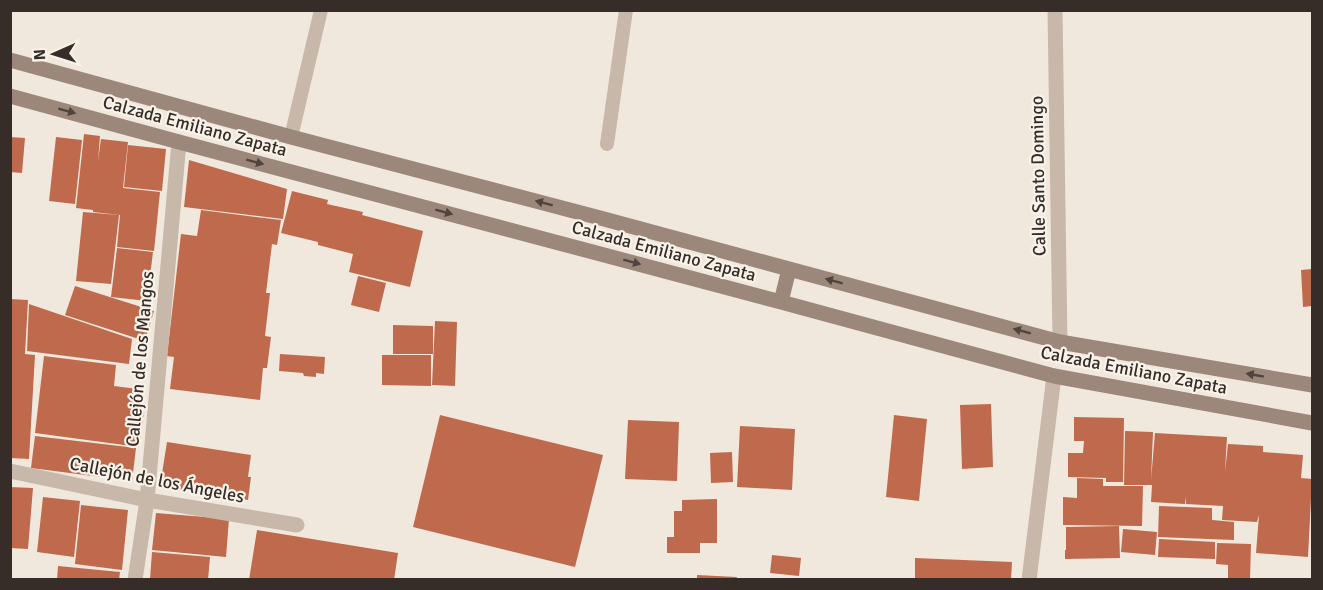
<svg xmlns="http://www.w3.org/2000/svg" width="1323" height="590" viewBox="0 0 1323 590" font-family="Signika,sans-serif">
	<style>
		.building { fill: #bf6a4d }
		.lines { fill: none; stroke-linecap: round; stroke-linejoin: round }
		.lane { stroke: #c8b8a9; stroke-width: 14 }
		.street { stroke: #c8b8a9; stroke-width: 15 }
		.secondary { stroke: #9c877b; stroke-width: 15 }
		.oneway { fill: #50443e }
		.labels { text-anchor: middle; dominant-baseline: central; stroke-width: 4.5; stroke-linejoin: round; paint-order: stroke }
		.street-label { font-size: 18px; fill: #362d29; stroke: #f8f2e9 }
	</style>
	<rect width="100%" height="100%" fill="#f1e8dd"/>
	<!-- building -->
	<path class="building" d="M 84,134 L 100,136 L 98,161 L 101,139 L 128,142 L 123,188 L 160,192 L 154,251 L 117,247 L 120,215 L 93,212 L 93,210 L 76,208 Z
		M 10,137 L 25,138 L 22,173 L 10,172 Z
		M 56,137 L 82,140 L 75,204 L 49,201 Z
		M 128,145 L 166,149 L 162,191 L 124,187 Z
		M 189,160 L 287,189 L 283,219 L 184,207 Z
		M 292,191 L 328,200 L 327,204 L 363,212 L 362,215 L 423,231 L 410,287 L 349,272 L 353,254 L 318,245 L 318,242 L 281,233 Z
		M 201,210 L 281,220 L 277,245 L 272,244 L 266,293 L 270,293 L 265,336 L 271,337 L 267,368 L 263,368 L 260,400 L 170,389 L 174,357 L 167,356 L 181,234 L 197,236 Z
		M 83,212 L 119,215 L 111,284 L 76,281 Z
		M 117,248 L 153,252 L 147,301 L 111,297 Z
		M 1312,269 L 1312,306 L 1303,307 L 1301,270 Z
		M 358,276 L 386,283 L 379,312 L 351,305 Z
		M 75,286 L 154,311 L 145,341 L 65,315 Z
		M 10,299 L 28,300 L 25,354 L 35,355 L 29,459 L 10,458 Z
		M 29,304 L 132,339 L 129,364 L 27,351 Z
		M 435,321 L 457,322 L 455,386 L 432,385 Z
		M 393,325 L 433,326 L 433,354 L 393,354 Z
		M 280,354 L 325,357 L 324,374 L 316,373 L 316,377 L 304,376 L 303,373 L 279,371 Z
		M 382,355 L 431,355 L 431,386 L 382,385 Z
		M 44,356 L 116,365 L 114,386 L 138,389 L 135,410 L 144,411 L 139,447 L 35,433 Z
		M 991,404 L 993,467 L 962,469 L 960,405 Z
		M 440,415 L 603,455 L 575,567 L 413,527 Z
		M 894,415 L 927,419 L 919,501 L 886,497 Z
		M 1074,417 L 1124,418 L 1123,482 L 1106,482 L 1106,478 L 1068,477 L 1068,453 L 1083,453 L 1084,441 L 1074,441 Z
		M 628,420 L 679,422 L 677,481 L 625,479 Z
		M 740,426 L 795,429 L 792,490 L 737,487 Z
		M 1125,431 L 1153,432 L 1151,480 L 1155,433 L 1227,437 L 1225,472 L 1228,444 L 1263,446 L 1263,452 L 1303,455 L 1301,478 L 1312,479 L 1308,557 L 1256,553 L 1259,515 L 1257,522 L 1222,520 L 1223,506 L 1186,504 L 1185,497 L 1185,504 L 1151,502 L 1152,485 L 1124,485 Z
		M 35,436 L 136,448 L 132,481 L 31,468 Z
		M 167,442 L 251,455 L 248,477 L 251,477 L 248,500 L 160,486 Z
		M 732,452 L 733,482 L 711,483 L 710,453 Z
		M 1077,478 L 1103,479 L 1103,486 L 1143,486 L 1142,526 L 1063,525 L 1063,497 L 1077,498 Z
		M 10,487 L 33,488 L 28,549 L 10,548 Z
		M 43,497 L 80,501 L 74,557 L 37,552 Z
		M 717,499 L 717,543 L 700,543 L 700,553 L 667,553 L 667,537 L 674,537 L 674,511 L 682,511 L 682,500 Z
		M 81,505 L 128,510 L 122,570 L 75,564 Z
		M 1159,506 L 1212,508 L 1212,520 L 1234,522 L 1234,540 L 1158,537 Z
		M 156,513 L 229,519 L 226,557 L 152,550 Z
		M 1119,526 L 1120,558 L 1065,559 L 1065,550 L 1066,550 L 1066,527 Z
		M 1123,529 L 1157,532 L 1155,555 L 1121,552 Z
		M 257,530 L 398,553 L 394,580 L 249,580 Z
		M 1159,539 L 1215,542 L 1215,559 L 1158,557 Z
		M 1217,543 L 1251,544 L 1250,580 L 1228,580 L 1228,565 L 1216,564 Z
		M 152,552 L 210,557 L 208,580 L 150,579 Z
		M 772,555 L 801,558 L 799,576 L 770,573 Z
		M 915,558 L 1012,562 L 1011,580 L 915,580 Z
		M 58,566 L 120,572 L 119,580 L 57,580 Z
		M 697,575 L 737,577 L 736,580 L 697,580 Z"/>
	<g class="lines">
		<!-- lane -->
		<path class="lane" d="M 291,137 L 321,10
			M 607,144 L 626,10"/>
		<!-- street -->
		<path class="street" d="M 1055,10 L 1060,342
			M 10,471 L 147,500 L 297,525
			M 135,580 L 147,500 L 179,142
			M 1029,580 L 1054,376"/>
		<!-- secondary -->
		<path class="secondary" d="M 10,60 L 291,137 L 604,219 L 1060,342 L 1312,385
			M 10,96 L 179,142 L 781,302 L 1054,376 L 1312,423
			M 781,302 L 789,269"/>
	</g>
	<!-- one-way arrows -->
	<defs><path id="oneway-solid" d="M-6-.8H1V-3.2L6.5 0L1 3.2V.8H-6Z" transform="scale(1.5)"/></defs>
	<g class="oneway">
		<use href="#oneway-solid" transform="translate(67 111) rotate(15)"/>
		<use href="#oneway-solid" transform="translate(255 162) rotate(15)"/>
		<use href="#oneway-solid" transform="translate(544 203) rotate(-165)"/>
		<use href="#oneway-solid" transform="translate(444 212) rotate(15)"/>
		<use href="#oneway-solid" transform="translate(632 262) rotate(15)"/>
		<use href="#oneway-solid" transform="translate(834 281) rotate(-165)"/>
		<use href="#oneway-solid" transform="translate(1022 331) rotate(-165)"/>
		<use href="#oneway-solid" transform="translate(1255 375) rotate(-170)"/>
	</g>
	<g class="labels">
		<!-- street labels -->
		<g class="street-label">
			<text transform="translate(195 126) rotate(15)">Calzada Emiliano Zapata</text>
			<text transform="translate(1038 176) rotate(-91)">Calle Santo Domingo</text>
			<text transform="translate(664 251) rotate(15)">Calzada Emiliano Zapata</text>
			<text transform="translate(140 359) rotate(-85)">Callejón de los Mangos</text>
			<text transform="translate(1134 370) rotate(11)">Calzada Emiliano Zapata</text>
			<text transform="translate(157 480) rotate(11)">Callejón de los Ángeles</text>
		</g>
	</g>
	<!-- border -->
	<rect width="1323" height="590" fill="none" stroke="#362d29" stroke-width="24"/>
	<!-- north arrow -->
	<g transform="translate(54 54) rotate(267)" stroke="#f8f2e9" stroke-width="4.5" paint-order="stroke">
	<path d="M0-4.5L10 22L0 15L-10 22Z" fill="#362d29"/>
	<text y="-9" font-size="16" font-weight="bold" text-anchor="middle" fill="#362d29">N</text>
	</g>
</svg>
